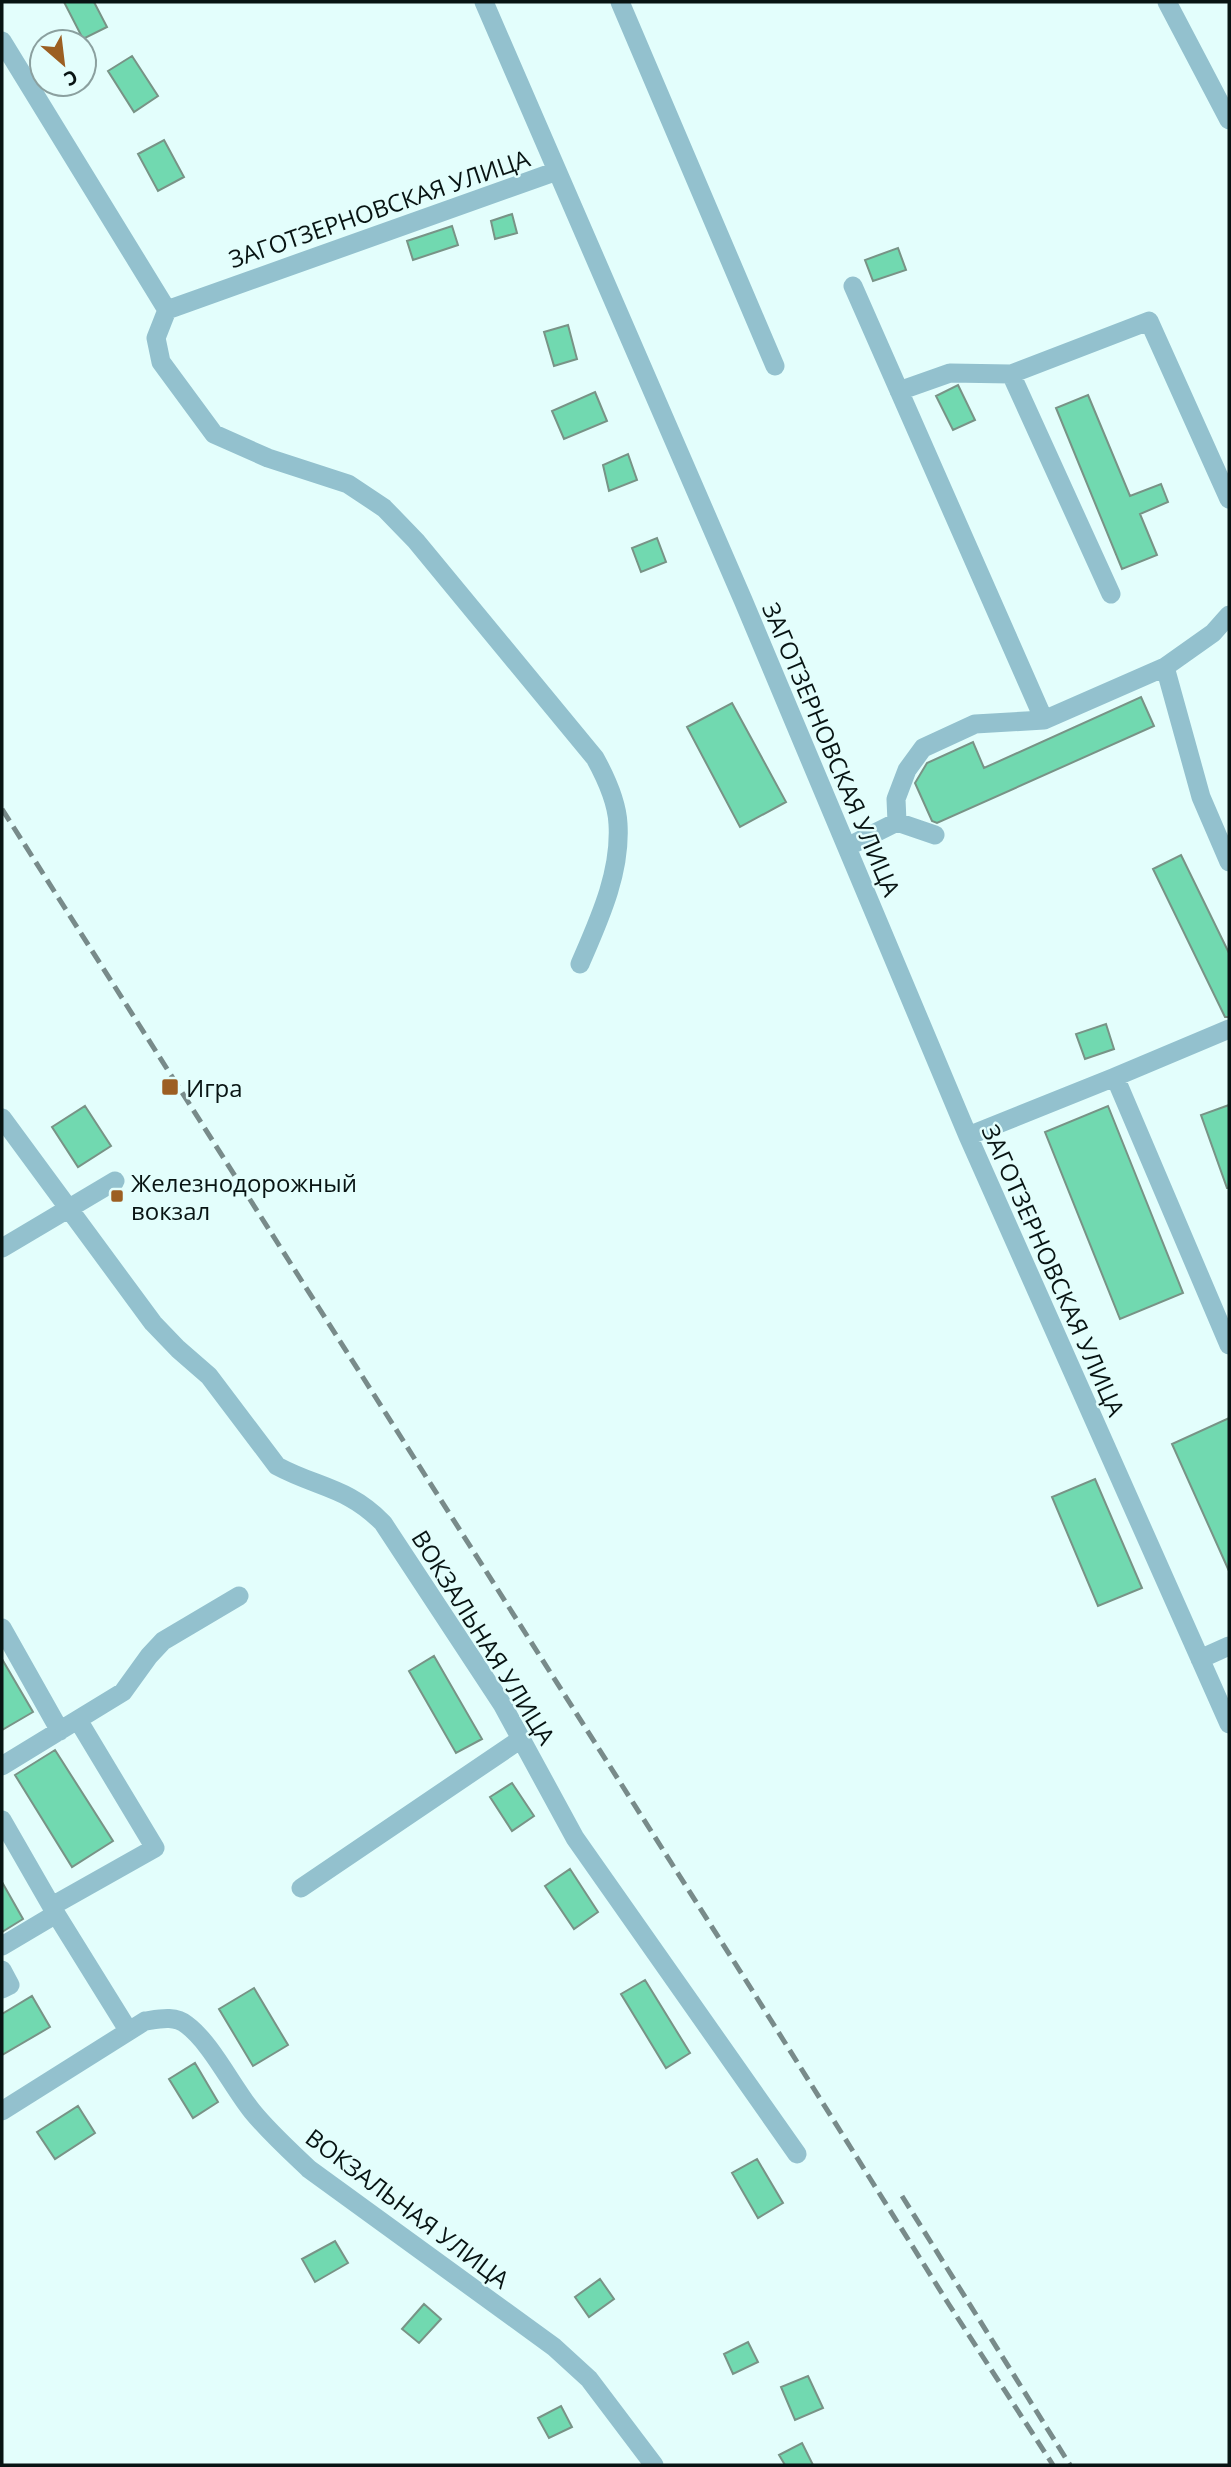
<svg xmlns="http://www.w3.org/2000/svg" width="1231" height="2467" viewBox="0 0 1231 2467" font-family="'Open Sans',sans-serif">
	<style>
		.building { fill: #71d9b0; stroke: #789386; stroke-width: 2 }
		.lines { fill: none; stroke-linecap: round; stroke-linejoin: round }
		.minor { stroke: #93c1ce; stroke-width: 19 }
		.rail { stroke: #788b8a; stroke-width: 5; stroke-dasharray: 14 7; stroke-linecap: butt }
		.poi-dot { fill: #9c5f22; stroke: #e3fefc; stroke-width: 2.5 }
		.labels { text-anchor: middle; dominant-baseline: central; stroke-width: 5; stroke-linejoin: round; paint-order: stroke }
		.street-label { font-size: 24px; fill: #081413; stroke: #e3fefc }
		.poi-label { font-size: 24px; fill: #081413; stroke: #e3fefc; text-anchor: start }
	</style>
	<rect width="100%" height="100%" fill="#e3fefc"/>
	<!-- building -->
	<path class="building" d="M 64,2 L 94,2 L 107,27 L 83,39 Z
		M 132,56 L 158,96 L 134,112 L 108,71 Z
		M 164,140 L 184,177 L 158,191 L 138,154 Z
		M 512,214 L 517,233 L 495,239 L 491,221 Z
		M 452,226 L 458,245 L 413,260 L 407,241 Z
		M 898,248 L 906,270 L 873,281 L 865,260 Z
		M 568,325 L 577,359 L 554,366 L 544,332 Z
		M 958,385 L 975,420 L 953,430 L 936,396 Z
		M 595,392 L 607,421 L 564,439 L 552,411 Z
		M 1088,395 L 1130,496 L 1161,484 L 1168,502 L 1140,514 L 1157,555 L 1122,569 L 1056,408 Z
		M 628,454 L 637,480 L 609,491 L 603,465 Z
		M 657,538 L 666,562 L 641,572 L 632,548 Z
		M 1141,697 L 1154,726 L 937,823 L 932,821 L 915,783 L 927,763 L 973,742 L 984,768 Z
		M 732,703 L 786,802 L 740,827 L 687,727 Z
		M 1181,855 L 1229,953 L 1229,1017 L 1225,1017 L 1153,869 Z
		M 1106,1024 L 1114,1049 L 1085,1059 L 1076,1034 Z
		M 1229,1105 L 1229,1188 L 1227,1188 L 1201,1115 Z
		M 85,1106 L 111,1146 L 78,1167 L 52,1127 Z
		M 1108,1106 L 1183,1293 L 1120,1319 L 1045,1132 Z
		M 1229,1418 L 1229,1571 L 1172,1444 Z
		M 1095,1479 L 1142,1588 L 1098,1606 L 1052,1497 Z
		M 434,1656 L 482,1739 L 456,1753 L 409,1671 Z
		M 2,1659 L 33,1712 L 2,1730 Z
		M 55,1750 L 113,1841 L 72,1867 L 15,1775 Z
		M 512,1783 L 534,1816 L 512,1831 L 490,1797 Z
		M 570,1869 L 598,1912 L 574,1929 L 545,1886 Z
		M 2,1882 L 23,1919 L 2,1932 Z
		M 645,1980 L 690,2053 L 666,2068 L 621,1994 Z
		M 254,1988 L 288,2045 L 253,2066 L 219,2009 Z
		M 32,1996 L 50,2027 L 2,2055 L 2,2014 Z
		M 195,2063 L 218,2102 L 193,2118 L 169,2079 Z
		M 78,2106 L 95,2133 L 55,2159 L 37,2132 Z
		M 757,2159 L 783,2203 L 758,2218 L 732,2173 Z
		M 335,2241 L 348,2263 L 315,2282 L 302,2259 Z
		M 600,2279 L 614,2299 L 589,2317 L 575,2297 Z
		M 424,2304 L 441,2319 L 419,2343 L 402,2329 Z
		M 748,2342 L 758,2362 L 733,2374 L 724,2354 Z
		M 808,2376 L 823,2408 L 795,2420 L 781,2387 Z
		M 561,2406 L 572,2427 L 549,2438 L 538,2418 Z
		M 802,2443 L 813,2465 L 785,2465 L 779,2455 Z"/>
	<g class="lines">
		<!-- minor -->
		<path class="minor" d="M 484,2 L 743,600 L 968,1136 L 1229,1724
			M 620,2 L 775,366
			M 1167,2 L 1229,120
			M 2,41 L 167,310
			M 853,286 L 1044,720 L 1165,667 L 1201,797 L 1229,862
			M 167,310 L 156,338 L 161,362 L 214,434 L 268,458 L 348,484 L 384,508 L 416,541 L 595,758 C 606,778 617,801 618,824 C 621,873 599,920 580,964
			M 167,310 L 557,171
			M 1011,374 L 1111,594
			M 899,391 L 950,373 L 1011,374 L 1149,321 L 1229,499
			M 1165,667 L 1213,633 L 1229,615
			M 897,822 L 935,835
			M 847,847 L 897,822 L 896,799 L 907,770 L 923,748 L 975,724 L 1044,720
			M 1115,1077 L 1229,1029
			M 2,1118 L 153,1323 L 178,1349 L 209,1376 L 277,1466 C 318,1488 348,1487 383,1523 L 502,1704 L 575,1838 L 797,2154
			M 968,1136 L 1115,1077 L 1229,1345
			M 2,1248 L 115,1181
			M 2,1628 L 60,1731
			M 1200,1659 L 1229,1646
			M 2,1766 L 123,1692 L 149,1656 L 163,1641 L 239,1596
			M 2,1820 L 56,1914 L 128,2030
			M 301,1888 L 521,1739
			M 52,1906 L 155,1848 L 78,1720
			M 2,1946 L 56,1914
			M 2,1970 L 10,1985 L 2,1989
			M 2,2111 L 145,2021 C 159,2019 175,2015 187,2025 C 211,2043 232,2086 252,2111 C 269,2132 289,2150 309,2169 L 554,2347 L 589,2379 L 654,2465"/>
		<!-- rail -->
		<path class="rail" d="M 2,809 L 752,1990 L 948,2303 L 1053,2465
			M 902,2196 L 1070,2465"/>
	</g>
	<!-- markers -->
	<g class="poi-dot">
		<rect x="161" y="1078" width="18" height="18" rx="3.5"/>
		<rect x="110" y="1189" width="14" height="14" rx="3.5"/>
	</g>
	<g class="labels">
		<!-- street labels -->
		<g class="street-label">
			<text transform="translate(379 208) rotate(-19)">ЗАГОТЗЕРНОВСКАЯ УЛИЦА</text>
			<text transform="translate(832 749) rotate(67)">ЗАГОТЗЕРНОВСКАЯ УЛИЦА</text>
			<text transform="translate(1054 1270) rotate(66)">ЗАГОТЗЕРНОВСКАЯ УЛИЦА</text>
			<text transform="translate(484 1637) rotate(58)">ВОКЗАЛЬНАЯ УЛИЦА</text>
			<text transform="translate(408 2208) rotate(37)">ВОКЗАЛЬНАЯ УЛИЦА</text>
		</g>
		<!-- poi labels -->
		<g class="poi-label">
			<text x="186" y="1087">Игра</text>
			<text x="131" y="1182">Железнодорожный<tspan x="131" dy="28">вокзал</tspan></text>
		</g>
	</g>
	<!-- border -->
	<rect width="1231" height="2467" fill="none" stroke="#081413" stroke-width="7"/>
	<!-- north arrow -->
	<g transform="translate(63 63) rotate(152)"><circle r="33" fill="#e3fefc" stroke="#8ba09f" stroke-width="2"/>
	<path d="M0-5L12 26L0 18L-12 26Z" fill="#9c5f22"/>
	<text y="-10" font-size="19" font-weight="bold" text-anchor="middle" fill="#081413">С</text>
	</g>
</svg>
